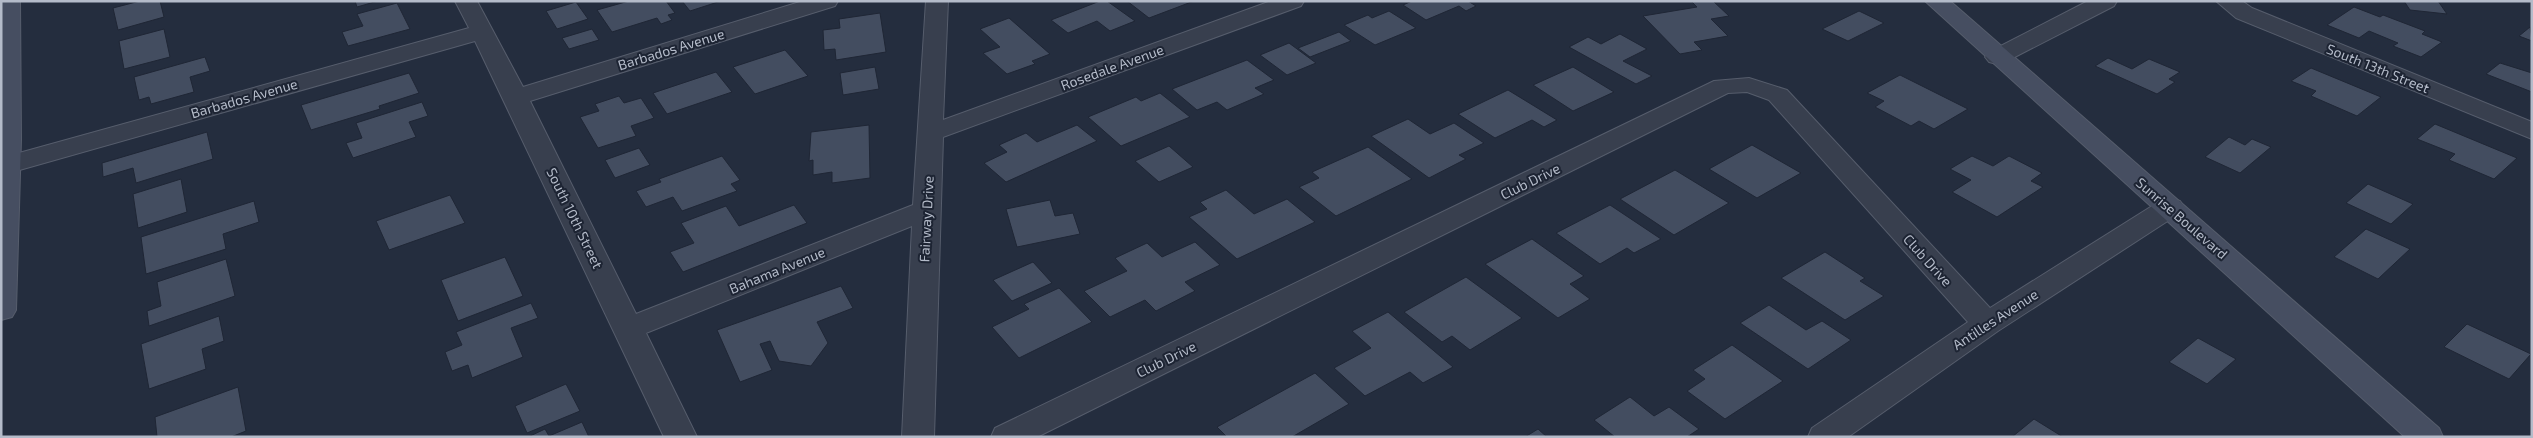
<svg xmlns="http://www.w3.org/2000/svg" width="2533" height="438" viewBox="0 0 2533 438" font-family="'Exo 2',sans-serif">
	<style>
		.building { fill: #434d60; stroke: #1f2635 }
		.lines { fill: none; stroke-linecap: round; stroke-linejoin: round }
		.street-casing { stroke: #565d6c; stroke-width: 2 }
		.secondary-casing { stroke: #565d6c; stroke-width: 2 }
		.street { fill: #383f4e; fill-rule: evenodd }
		.secondary { fill: #464e61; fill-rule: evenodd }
		.labels { text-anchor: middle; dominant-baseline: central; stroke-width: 4; stroke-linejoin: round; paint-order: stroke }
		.street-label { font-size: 14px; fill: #b4bbc9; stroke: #1d2433 }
	</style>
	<rect width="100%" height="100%" fill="#242d3e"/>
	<!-- building -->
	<path class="building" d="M 140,1 L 160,1 L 164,17 L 118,30 L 113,8 Z
		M 355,1 L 378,1 L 357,7 Z
		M 629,1 L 666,1 L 675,13 L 668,15 L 672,20 L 661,24 L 657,18 L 612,32 L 597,10 Z
		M 682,1 L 721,1 L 690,11 Z
		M 1100,1 L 1107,1 L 1135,21 L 1110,31 L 1097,21 L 1068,33 L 1051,20 Z
		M 1127,1 L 1194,1 L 1149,18 Z
		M 1412,1 L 1468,1 L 1476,6 L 1466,11 L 1459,6 L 1426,20 L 1403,5 Z
		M 1691,1 L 1713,1 L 1729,16 L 1711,19 L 1728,36 L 1694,42 L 1702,50 L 1680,54 L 1643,16 L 1697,7 Z
		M 2404,1 L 2438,1 L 2447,14 L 2410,10 Z
		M 576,2 L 588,19 L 557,29 L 546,11 Z
		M 397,3 L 410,29 L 348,46 L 342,32 L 363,26 L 357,14 Z
		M 2354,7 L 2380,17 L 2383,15 L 2425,31 L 2422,34 L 2442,42 L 2421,57 L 2393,46 L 2398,43 L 2369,31 L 2359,38 L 2327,25 Z
		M 1389,11 L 1416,28 L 1375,45 L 1344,25 L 1368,15 L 1372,18 Z
		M 1859,11 L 1884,23 L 1848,41 L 1822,29 Z
		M 880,13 L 886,52 L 836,60 L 835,49 L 824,50 L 823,30 L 840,28 L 839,19 Z
		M 1009,18 L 1050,54 L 1032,61 L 1035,64 L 1007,74 L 983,53 L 1000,47 L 980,29 Z
		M 2530,27 L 2532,41 L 2519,36 Z
		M 164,29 L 170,57 L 124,69 L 119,41 Z
		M 592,29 L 599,40 L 569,49 L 562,38 Z
		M 1339,32 L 1351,41 L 1310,57 L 1298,48 Z
		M 1620,34 L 1647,49 L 1623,61 L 1652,76 L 1636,84 L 1569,47 L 1588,37 L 1601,44 Z
		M 1289,43 L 1316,63 L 1287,75 L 1260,55 Z
		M 785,50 L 808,76 L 755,94 L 733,67 Z
		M 205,57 L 210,71 L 190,77 L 194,92 L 151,104 L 149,97 L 139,100 L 134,77 Z
		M 2108,58 L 2132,69 L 2149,59 L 2180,72 L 2169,79 L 2175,82 L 2157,94 L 2095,66 Z
		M 1247,60 L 1274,80 L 1255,88 L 1264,94 L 1227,110 L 1217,102 L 1197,110 L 1172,89 Z
		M 2500,63 L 2532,73 L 2532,92 L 2486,74 Z
		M 875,67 L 879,89 L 843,95 L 840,73 Z
		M 1573,67 L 1614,92 L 1573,111 L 1533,85 Z
		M 2311,68 L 2381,97 L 2357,116 L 2311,96 L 2316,91 L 2291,81 Z
		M 716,72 L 732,92 L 667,114 L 653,93 Z
		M 409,73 L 419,93 L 379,106 L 380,109 L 311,130 L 301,105 Z
		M 1900,75 L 1968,109 L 1934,129 L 1919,121 L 1911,126 L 1875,107 L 1884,101 L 1867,93 Z
		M 1508,90 L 1557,120 L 1544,127 L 1532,120 L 1495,138 L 1458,114 Z
		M 1160,93 L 1190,117 L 1121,146 L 1088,117 L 1136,97 L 1141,101 Z
		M 619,96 L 624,103 L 641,98 L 654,118 L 631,126 L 636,136 L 598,148 L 580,117 L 599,111 L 595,104 Z
		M 422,102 L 428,116 L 409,122 L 416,137 L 353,158 L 346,143 L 362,138 L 356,123 Z
		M 1408,119 L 1430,134 L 1454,123 L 1484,143 L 1459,155 L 1466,159 L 1429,178 L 1371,136 Z
		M 2435,124 L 2517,158 L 2494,179 L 2449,160 L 2455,154 L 2417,139 Z
		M 869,125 L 870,178 L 832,183 L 832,172 L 813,175 L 813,160 L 809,161 L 811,132 Z
		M 1077,125 L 1097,141 L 1006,182 L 984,163 L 1007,152 L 999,145 L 1026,133 L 1037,142 Z
		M 207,132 L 213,159 L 136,183 L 133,168 L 103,177 L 102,163 Z
		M 2229,137 L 2245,145 L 2252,139 L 2271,147 L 2240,173 L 2205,157 Z
		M 1752,145 L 1801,173 L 1757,198 L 1709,169 Z
		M 1169,146 L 1193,167 L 1159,182 L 1135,161 Z
		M 1368,147 L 1412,179 L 1336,216 L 1299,187 L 1319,178 L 1312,172 Z
		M 639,148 L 650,165 L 615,178 L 605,160 Z
		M 722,156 L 740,180 L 731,184 L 737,191 L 682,211 L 673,197 L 646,207 L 636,191 L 661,182 L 659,179 Z
		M 1972,156 L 1993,166 L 2009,156 L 2042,173 L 2031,181 L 2043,187 L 1997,217 L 1952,192 L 1971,180 L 1950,169 Z
		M 1675,170 L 1729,203 L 1674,235 L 1620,199 Z
		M 181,179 L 187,212 L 138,228 L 133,194 Z
		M 2368,184 L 2413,204 L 2391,224 L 2346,203 Z
		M 1226,190 L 1254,214 L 1287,199 L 1315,222 L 1237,259 L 1189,217 L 1207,209 L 1200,202 Z
		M 450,195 L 465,223 L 389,250 L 376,221 Z
		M 1050,200 L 1055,216 L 1073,213 L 1080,234 L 1017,247 L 1006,209 Z
		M 254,201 L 259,222 L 223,234 L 226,249 L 146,274 L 141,237 Z
		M 794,205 L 807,223 L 683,272 L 670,252 L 694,243 L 681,223 L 726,206 L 739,226 Z
		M 1610,205 L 1661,239 L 1634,253 L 1627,248 L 1600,264 L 1556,233 Z
		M 2366,229 L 2410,249 L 2378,279 L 2334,257 Z
		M 1532,239 L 1584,276 L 1570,284 L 1590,299 L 1558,318 L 1485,264 Z
		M 1195,242 L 1220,265 L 1185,282 L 1195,291 L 1156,311 L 1145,300 L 1110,317 L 1084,291 L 1127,271 L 1115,258 L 1147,243 L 1162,257 Z
		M 1825,252 L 1865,278 L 1860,281 L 1884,296 L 1845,320 L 1781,278 Z
		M 505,257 L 523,296 L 458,321 L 441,280 Z
		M 226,259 L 235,296 L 149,326 L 147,311 L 161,306 L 157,282 Z
		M 1033,262 L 1052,283 L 1012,301 L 993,280 Z
		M 1466,277 L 1522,318 L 1470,350 L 1452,336 L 1442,342 L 1404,312 Z
		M 841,286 L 853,308 L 817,322 L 828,343 L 811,366 L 779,361 L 770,341 L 760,344 L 772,370 L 740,382 L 717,330 Z
		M 1059,288 L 1092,322 L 1019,358 L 992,327 L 1029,309 L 1024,304 Z
		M 531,303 L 538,318 L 511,328 L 523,357 L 472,378 L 468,365 L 452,371 L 445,352 L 462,345 L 456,332 Z
		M 1769,305 L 1806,330 L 1822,321 L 1851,340 L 1808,369 L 1740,323 Z
		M 1388,312 L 1453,367 L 1423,383 L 1410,372 L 1365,396 L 1334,368 L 1371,348 L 1352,331 Z
		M 219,316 L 224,341 L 202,349 L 206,369 L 149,389 L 141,344 Z
		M 2467,324 L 2531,354 L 2509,379 L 2444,347 Z
		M 2198,338 L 2236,359 L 2207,384 L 2169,362 Z
		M 1732,345 L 1783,381 L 1725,419 L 1687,391 L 1705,379 L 1693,370 Z
		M 1315,373 L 1349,404 L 1292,437 L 1227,437 L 1217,427 Z
		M 566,384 L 580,411 L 527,433 L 515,406 Z
		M 238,387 L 246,431 L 231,437 L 157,437 L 155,417 Z
		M 1630,397 L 1654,416 L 1669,407 L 1699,429 L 1687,437 L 1615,437 L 1594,420 Z
		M 2034,419 L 2063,437 L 2012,437 Z
		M 582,422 L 589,437 L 528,437 L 545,429 L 549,436 Z
		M 1538,429 L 1547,437 L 1525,437 Z"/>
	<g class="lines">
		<!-- street casing -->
		<g class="street-casing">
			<path id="street" d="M 455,1 L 477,1 L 523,87 L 803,1 L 838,1 L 835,6 L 530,101 L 636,314 L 913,205 L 926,1 L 948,1 L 943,120 L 1271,1 L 1304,1 L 1301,6 L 943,137 L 934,437 L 902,437 L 912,226 L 646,333 L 697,437 L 664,437 L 475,41 L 16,171 L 1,171 L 1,158 L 469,28 Z
				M 2088,1 L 2117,1 L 2114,6 L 2005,62 L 1997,64 L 1989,62 L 1985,57 L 1989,52 Z
				M 2216,1 L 2242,1 L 2252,8 L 2532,122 L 2532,139 L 2236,18 Z
				M 1749,78 L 1787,90 L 1990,308 L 2160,201 L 2170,199 L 2180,201 L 2184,207 L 2180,213 L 1998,331 L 1848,437 L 1808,437 L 1812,428 L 1968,322 L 1769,100 L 1747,92 L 1728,93 L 1037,437 L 991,437 L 995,428 L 1714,81 Z"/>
		</g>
		<!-- secondary casing -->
		<g class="secondary-casing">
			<path id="secondary" d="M 1,1 L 20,1 L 21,140 L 16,310 L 12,317 L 1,320 Z
				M 1925,1 L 1950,1 L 2439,428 L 2443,437 L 2405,437 Z"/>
		</g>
		<!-- street -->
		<use href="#street" class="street"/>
		<!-- secondary -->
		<use href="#secondary" class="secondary"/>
	</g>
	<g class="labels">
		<!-- street labels -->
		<g class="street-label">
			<text transform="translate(671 49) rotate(-17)">Barbados Avenue</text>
			<text transform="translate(1112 67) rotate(-20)">Rosedale Avenue</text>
			<text transform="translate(2378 68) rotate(22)">South 13th Street</text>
			<text transform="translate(244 98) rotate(-16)">Barbados Avenue</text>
			<text transform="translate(1530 181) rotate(-26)">Club Drive</text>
			<text transform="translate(575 218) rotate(64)">South 10th Street</text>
			<text transform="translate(2182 218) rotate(41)">Sunrise Boulevard</text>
			<text transform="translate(926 219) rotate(-87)">Fairway Drive</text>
			<text transform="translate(1928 260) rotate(48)">Club Drive</text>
			<text transform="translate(777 270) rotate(-22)">Bahama Avenue</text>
			<text transform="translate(1995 319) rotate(-33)">Antilles Avenue</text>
			<text transform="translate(1166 359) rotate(-26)">Club Drive</text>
		</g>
	</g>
	<!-- border -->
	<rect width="2533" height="438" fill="none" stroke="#b4bbc9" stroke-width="5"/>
</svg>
